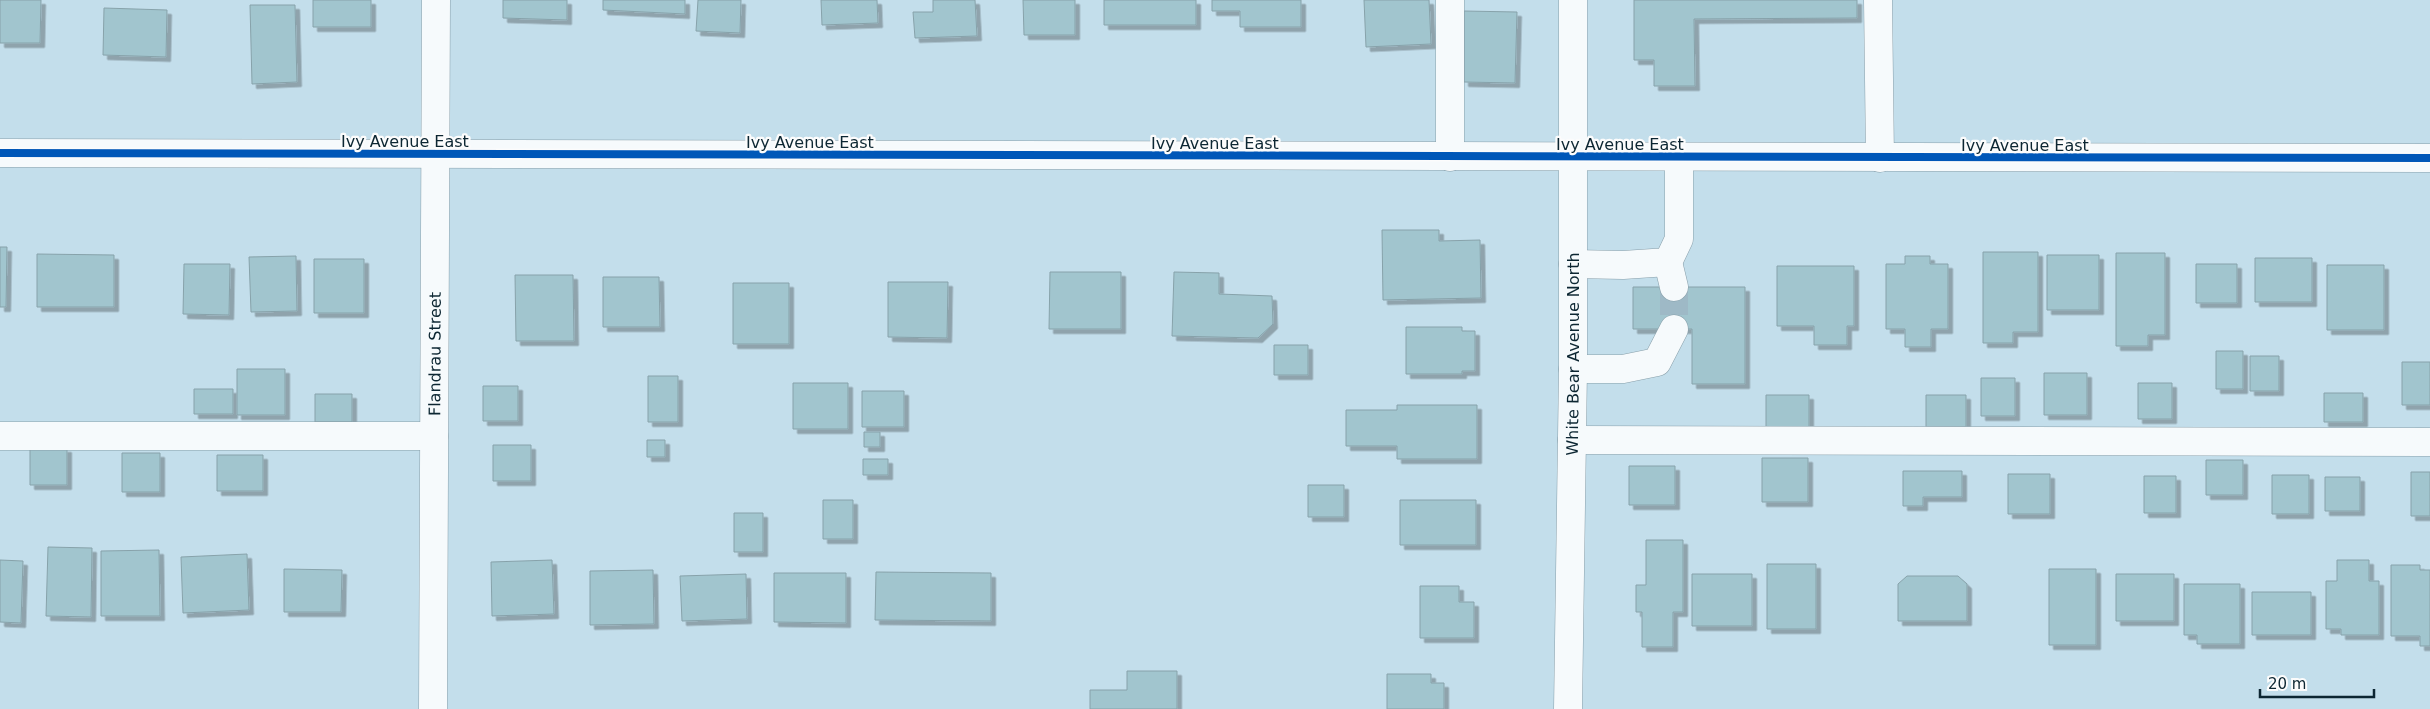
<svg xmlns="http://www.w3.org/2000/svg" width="2430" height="709" viewBox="0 0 2430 709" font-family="'DejaVu Sans',sans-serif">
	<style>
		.building { fill: #a1c5ce; stroke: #87a2aa; filter: url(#shadow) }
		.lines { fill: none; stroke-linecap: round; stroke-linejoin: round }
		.minor-tunnel { stroke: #9eb9c6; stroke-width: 28; stroke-dasharray: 28 14; stroke-linecap: butt }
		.minor-casing { stroke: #889faa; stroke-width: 29 }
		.major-casing { stroke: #889faa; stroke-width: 29 }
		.minor { stroke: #f6fafc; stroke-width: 28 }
		.major { stroke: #f6fafc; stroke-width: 28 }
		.cycleway-casing { stroke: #fcfcfc; stroke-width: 11 }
		.cycleway { stroke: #0057b8; stroke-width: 8 }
		.labels { text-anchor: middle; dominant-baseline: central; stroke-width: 4.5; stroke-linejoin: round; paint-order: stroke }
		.street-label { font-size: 16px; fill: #0c2632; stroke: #fcfcfc }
	</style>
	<defs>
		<filter id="shadow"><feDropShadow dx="4.5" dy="4.5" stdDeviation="0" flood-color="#0004"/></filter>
	</defs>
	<rect width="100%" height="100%" fill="#c3deeb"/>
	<!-- building -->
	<path class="building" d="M 0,0 L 41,0 L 40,43 L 0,43 Z
		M 313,0 L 371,0 L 371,27 L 313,27 Z
		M 503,0 L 567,0 L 567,20 L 503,18 Z
		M 603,0 L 685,0 L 685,14 L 603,10 Z
		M 698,0 L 741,0 L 740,33 L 696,31 Z
		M 821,0 L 877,0 L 878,23 L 822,25 Z
		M 933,0 L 975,0 L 977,36 L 915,38 L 913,12 L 933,12 Z
		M 1023,0 L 1075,0 L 1075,35 L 1024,35 Z
		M 1104,0 L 1196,0 L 1196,25 L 1104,25 Z
		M 1212,0 L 1301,0 L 1301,27 L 1240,27 L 1240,11 L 1212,11 Z
		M 1364,0 L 1429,0 L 1431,44 L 1366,47 Z
		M 1634,0 L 1857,0 L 1857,18 L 1694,19 L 1695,86 L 1654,86 L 1654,60 L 1634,60 Z
		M 250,5 L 295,5 L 297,82 L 252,84 Z
		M 104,8 L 167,10 L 166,57 L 103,55 Z
		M 1464,11 L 1517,12 L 1515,83 L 1464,82 Z
		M 1382,230 L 1439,230 L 1439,241 L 1480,240 L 1481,298 L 1383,300 Z
		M 0,247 L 7,247 L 6,307 L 0,307 Z
		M 1983,252 L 2038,252 L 2038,332 L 2013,332 L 2013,343 L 1983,343 Z
		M 2116,253 L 2165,253 L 2165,335 L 2148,335 L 2148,346 L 2116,346 Z
		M 37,254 L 114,255 L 114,307 L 37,307 Z
		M 2047,255 L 2099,255 L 2099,310 L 2047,310 Z
		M 296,256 L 297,311 L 251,312 L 249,257 Z
		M 1905,256 L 1930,256 L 1930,264 L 1948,264 L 1948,329 L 1931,329 L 1931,347 L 1905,347 L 1905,329 L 1886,329 L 1886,264 L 1905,264 Z
		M 2255,258 L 2312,258 L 2312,302 L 2255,302 Z
		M 314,259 L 364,259 L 364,313 L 314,313 Z
		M 184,264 L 230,264 L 229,315 L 183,314 Z
		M 2196,264 L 2237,264 L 2237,303 L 2196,303 Z
		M 2327,265 L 2384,265 L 2384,330 L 2327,330 Z
		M 1777,266 L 1854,266 L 1854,326 L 1847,326 L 1847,345 L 1814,345 L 1814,326 L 1777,326 Z
		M 1050,272 L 1121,272 L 1121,329 L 1049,329 Z
		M 1174,272 L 1219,273 L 1219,294 L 1272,296 L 1273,324 L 1258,338 L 1172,336 Z
		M 515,275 L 573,275 L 574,341 L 516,341 Z
		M 603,277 L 659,277 L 660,327 L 603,327 Z
		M 888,282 L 948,282 L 947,338 L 888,337 Z
		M 733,283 L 789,283 L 789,344 L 733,344 Z
		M 1633,287 L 1745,287 L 1745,384 L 1692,384 L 1692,329 L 1633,329 Z
		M 1406,327 L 1462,327 L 1462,331 L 1475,331 L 1475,371 L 1462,371 L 1462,374 L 1406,374 Z
		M 1274,345 L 1308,345 L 1308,375 L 1274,375 Z
		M 2216,351 L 2243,351 L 2243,389 L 2216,389 Z
		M 2250,356 L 2279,356 L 2279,391 L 2250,391 Z
		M 2402,362 L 2430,362 L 2430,405 L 2402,405 Z
		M 237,369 L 285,369 L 285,415 L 237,415 Z
		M 2044,373 L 2087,373 L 2087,415 L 2044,415 Z
		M 648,376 L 678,376 L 678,422 L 648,422 Z
		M 1981,378 L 2015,378 L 2015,416 L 1981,416 Z
		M 793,383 L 848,383 L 848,429 L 793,429 Z
		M 2138,383 L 2172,383 L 2172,419 L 2138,419 Z
		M 483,386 L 518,386 L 518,421 L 483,421 Z
		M 194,389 L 233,389 L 233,414 L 194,414 Z
		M 862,391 L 904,391 L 904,427 L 862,427 Z
		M 2324,393 L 2363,393 L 2363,422 L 2324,422 Z
		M 315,394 L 352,394 L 352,422 L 315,422 Z
		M 1766,395 L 1809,395 L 1809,427 L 1766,427 Z
		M 1926,395 L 1966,395 L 1966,427 L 1926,427 Z
		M 1397,405 L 1477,405 L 1477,459 L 1397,459 L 1397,446 L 1346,446 L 1346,410 L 1397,410 Z
		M 864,432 L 880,432 L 880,447 L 864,447 Z
		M 647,440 L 665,440 L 665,457 L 647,457 Z
		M 493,445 L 531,445 L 531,481 L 493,481 Z
		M 30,448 L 67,448 L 67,485 L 30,485 Z
		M 122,453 L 160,453 L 160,492 L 122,492 Z
		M 217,455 L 263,455 L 263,491 L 217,491 Z
		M 1762,458 L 1808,458 L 1808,502 L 1762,502 Z
		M 863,459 L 888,459 L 888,475 L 863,475 Z
		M 2206,460 L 2243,460 L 2243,495 L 2206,495 Z
		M 1629,466 L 1675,466 L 1675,505 L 1629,505 Z
		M 1903,471 L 1962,471 L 1962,497 L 1923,497 L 1923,506 L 1903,506 Z
		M 2411,472 L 2430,472 L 2430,516 L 2411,516 Z
		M 2008,474 L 2050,474 L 2050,514 L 2008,514 Z
		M 2272,475 L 2309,475 L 2309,514 L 2272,514 Z
		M 2144,476 L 2176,476 L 2176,513 L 2144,513 Z
		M 2325,477 L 2360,477 L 2360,511 L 2325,511 Z
		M 1308,485 L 1344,485 L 1344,517 L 1308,517 Z
		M 823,500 L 853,500 L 853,539 L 823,539 Z
		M 1400,500 L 1476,500 L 1476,545 L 1400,545 Z
		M 734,513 L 763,513 L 763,552 L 734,552 Z
		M 1646,540 L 1683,540 L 1683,612 L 1673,612 L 1673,647 L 1642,647 L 1642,612 L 1636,612 L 1636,585 L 1646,585 Z
		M 48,547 L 92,548 L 91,617 L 46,616 Z
		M 159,550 L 160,616 L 101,616 L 101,551 Z
		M 247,554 L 249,610 L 183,613 L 181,557 Z
		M 0,560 L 23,561 L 21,623 L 0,622 Z
		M 552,560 L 554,614 L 492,616 L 491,562 Z
		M 2337,560 L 2369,560 L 2369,581 L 2379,581 L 2379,635 L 2341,635 L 2341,629 L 2326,629 L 2326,581 L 2337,581 Z
		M 1767,564 L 1816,564 L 1816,629 L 1767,629 Z
		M 2391,565 L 2420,565 L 2420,570 L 2430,570 L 2430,646 L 2420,646 L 2420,636 L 2391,636 Z
		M 284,569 L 342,570 L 341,612 L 284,612 Z
		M 2049,569 L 2096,569 L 2096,645 L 2049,645 Z
		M 653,570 L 654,624 L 590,625 L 590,571 Z
		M 876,572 L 991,573 L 991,621 L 875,620 Z
		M 774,573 L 846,573 L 846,623 L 774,622 Z
		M 746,574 L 747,619 L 682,621 L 680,576 Z
		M 1692,574 L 1752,574 L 1752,626 L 1692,626 Z
		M 2116,574 L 2174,574 L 2174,621 L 2116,621 Z
		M 1907,576 L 1958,576 L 1967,584 L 1967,621 L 1898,621 L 1898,584 Z
		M 2184,584 L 2240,584 L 2240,644 L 2197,644 L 2197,635 L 2184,635 Z
		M 1420,586 L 1459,586 L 1459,602 L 1474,602 L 1474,638 L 1420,638 Z
		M 2252,592 L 2311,592 L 2311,635 L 2252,635 Z
		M 1127,671 L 1177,671 L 1177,709 L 1090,709 L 1090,690 L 1127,690 Z
		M 1387,674 L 1431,674 L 1431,683 L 1444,683 L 1444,709 L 1387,709 Z"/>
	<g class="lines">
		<!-- minor-tunnel -->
		<path class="minor-tunnel" d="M 1674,287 L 1674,329"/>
		<!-- minor casing -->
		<g class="minor-casing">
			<g id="minor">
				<path d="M 1878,0 L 1880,158"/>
				<path d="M 0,153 L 2430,158"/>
				<path d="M 1450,157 L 1450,0"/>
				<path d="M 1668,262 L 1674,287"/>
				<path d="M 1573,264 L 1623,265 L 1668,262 L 1679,239 L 1679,158"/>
				<path d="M 1573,369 L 1623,369 L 1657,362 L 1674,329"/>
				<path d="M 0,436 L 434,436"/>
				<path d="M 1572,440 L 2430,442"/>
				<path id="s1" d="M 433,709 L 436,0"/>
			</g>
		</g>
		<!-- major casing -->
		<g class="major-casing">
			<g id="major">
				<path id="s2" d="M 1568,709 L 1573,369 L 1573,0"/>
			</g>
		</g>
		<!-- minor -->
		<use href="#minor" class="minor"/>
		<!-- major -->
		<use href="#major" class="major"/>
		<!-- cycleway casing -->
		<g class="cycleway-casing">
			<path id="cycleway" d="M 0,153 L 2430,158"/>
		</g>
		<!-- cycleway -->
		<use href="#cycleway" class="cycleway"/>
	</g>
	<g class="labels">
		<!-- street labels -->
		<g class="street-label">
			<text x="405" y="141">Ivy Avenue East</text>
			<text x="810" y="142">Ivy Avenue East</text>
			<text x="1215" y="143">Ivy Avenue East</text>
			<text x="1620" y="144">Ivy Avenue East</text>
			<text x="2025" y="145">Ivy Avenue East</text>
			<text stroke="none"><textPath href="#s1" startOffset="355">Flandrau Street</textPath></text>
			<text stroke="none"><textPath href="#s2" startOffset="355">White Bear Avenue North</textPath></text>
		</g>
	</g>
	<!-- scale -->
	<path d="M2260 689v8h114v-8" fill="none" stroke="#0c2632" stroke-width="2.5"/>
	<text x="2268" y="689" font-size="15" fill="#0c2632" stroke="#fcfcfc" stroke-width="4" paint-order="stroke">20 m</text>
</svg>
